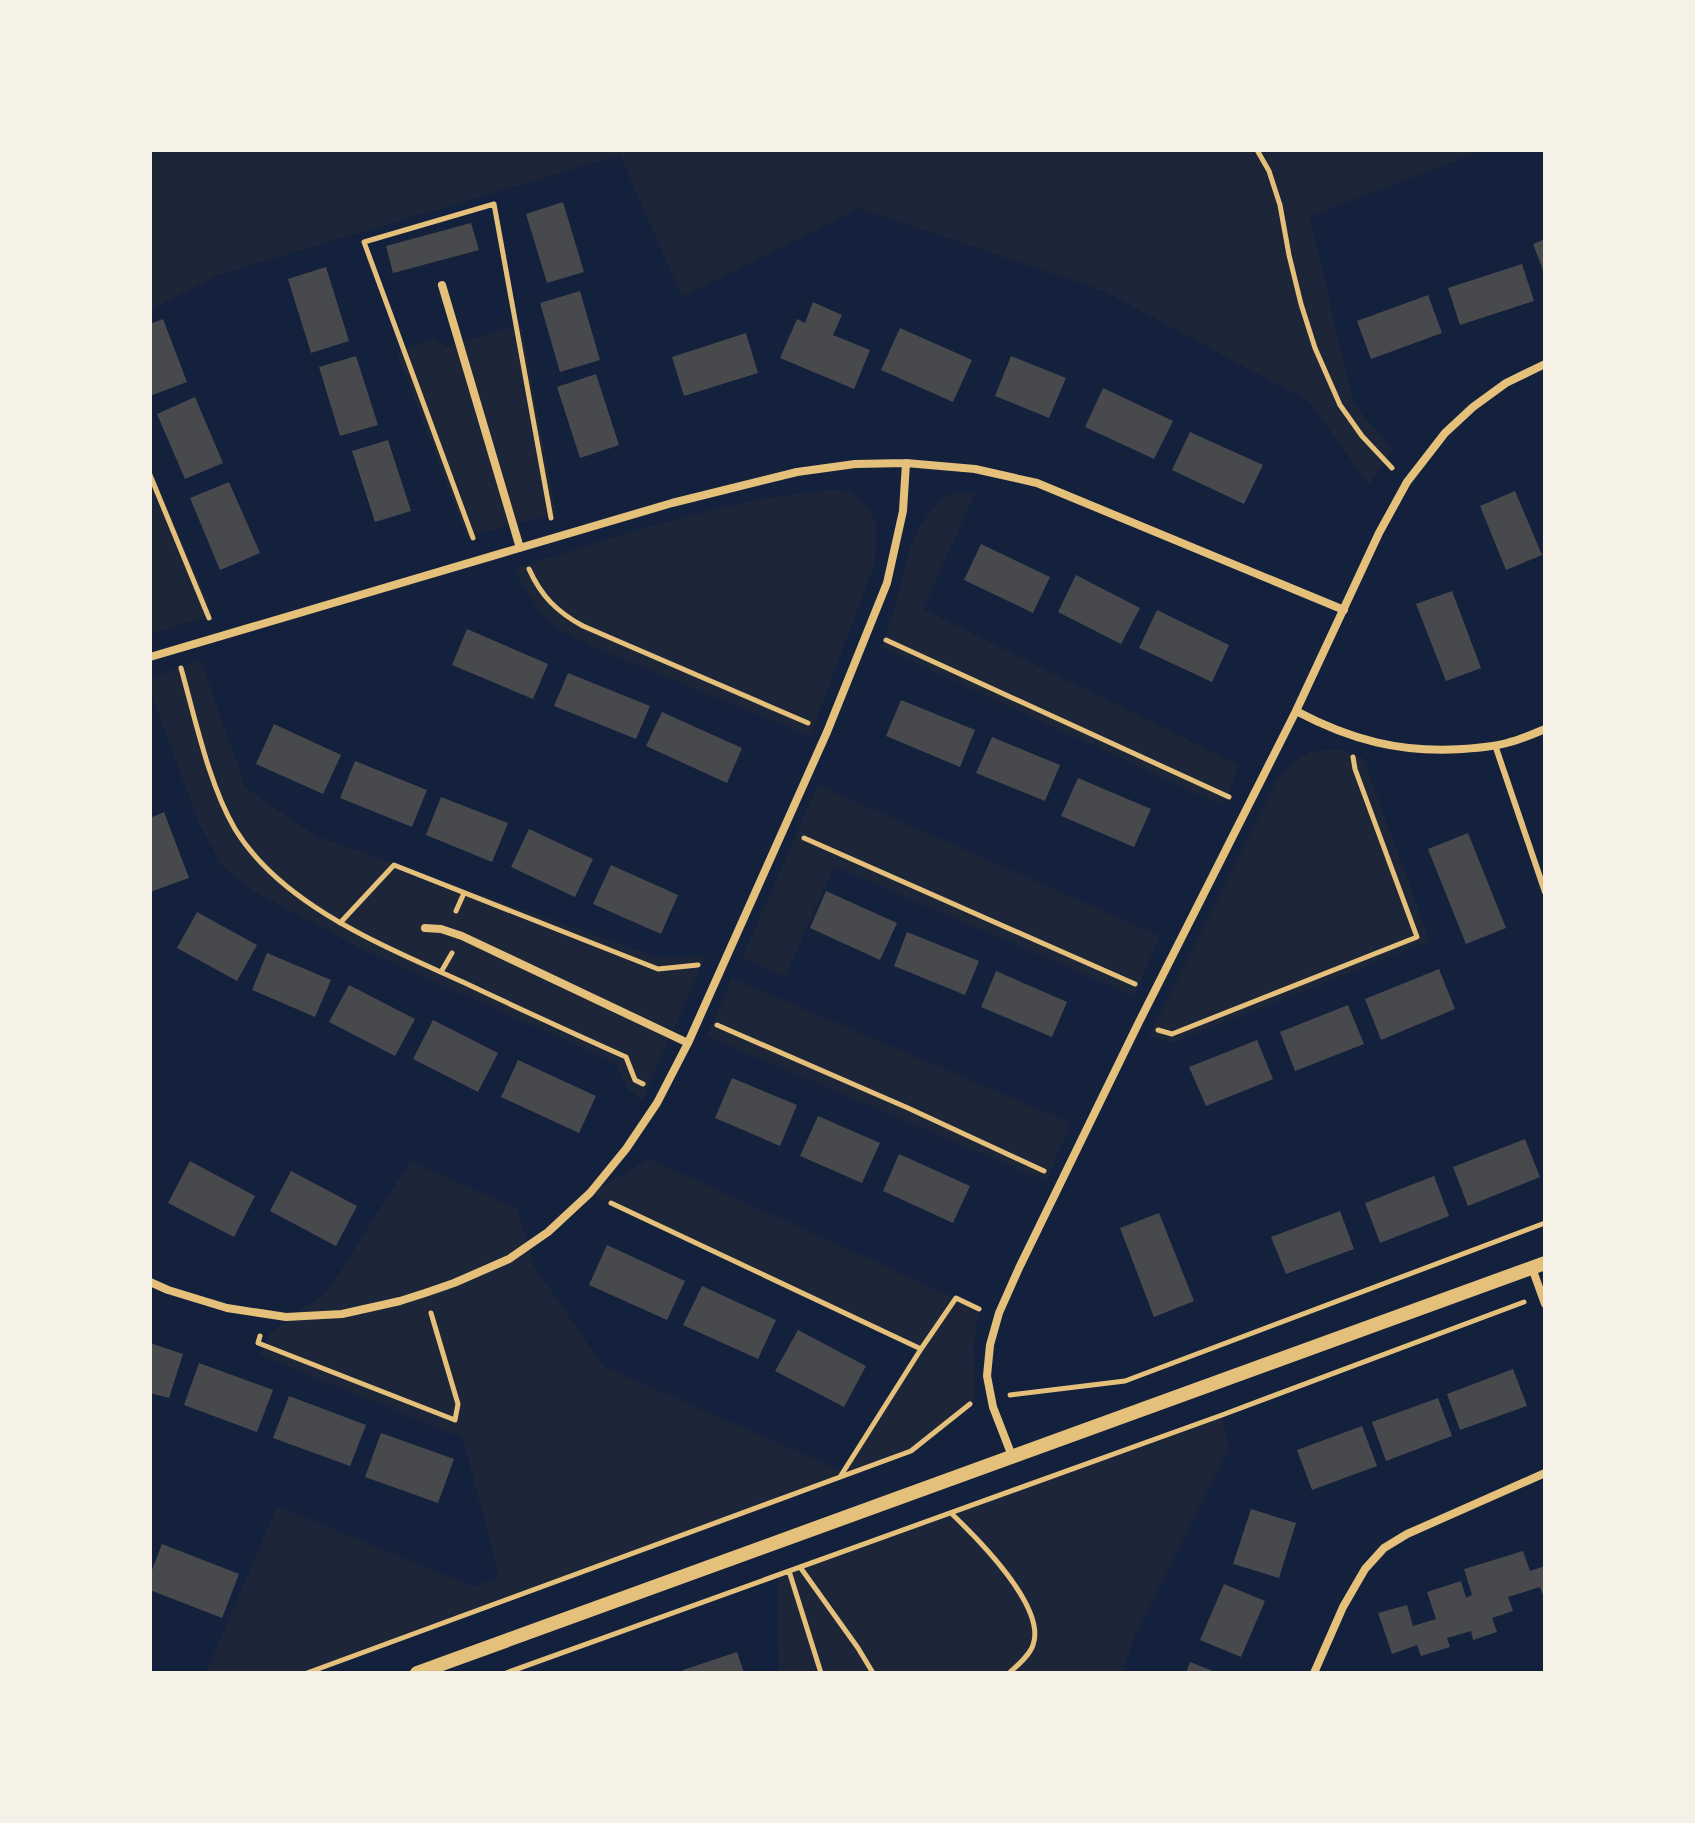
<svg xmlns="http://www.w3.org/2000/svg" width="1695" height="1823" viewBox="0 0 1695 1823" font-family="Signika,sans-serif">
	<style>
		.green { fill: #1d2539 }
		.building { fill: #48494c }
		.lines { fill: none; stroke-linecap: round; stroke-linejoin: round }
		.path { stroke: #e5c07b; stroke-width: 5 }
		.service { stroke: #e5c07b; stroke-width: 6 }
		.minor { stroke: #e5c07b; stroke-width: 8 }
		.tertiary { stroke: #e5c07b; stroke-width: 14 }
	</style>
	<rect width="100%" height="100%" fill="#14213d"/>
	<!-- green -->
	<path class="green" d="M 150,150 L 1484,150 L 1310,216 L 1353,403 L 1393,450 L 1369,485 L 1310,402 L 1106,292 L 860,208 L 682,297 L 620,155 L 218,275 L 150,310 Z
		M 521,324 L 556,513 L 467,537 L 397,353 L 434,338 L 448,347 Z
		M 150,467 L 213,614 L 150,635 Z
		M 833,490 L 852,493 L 870,509 L 877,527 L 875,563 L 810,736 L 589,645 L 557,628 L 541,613 L 513,569 C 618,537 723,498 833,490 Z
		M 955,492 L 975,493 L 923,609 L 1239,765 L 1224,806 L 881,647 L 892,617 L 909,550 L 920,526 L 938,502 Z
		M 200,659 L 246,788 L 316,836 L 656,957 L 706,956 L 642,1100 L 628,1089 L 616,1063 L 364,950 L 250,889 L 222,866 L 199,823 L 150,691 L 150,680 Z
		M 1339,749 L 1363,758 L 1430,941 L 1172,1043 L 1149,1035 L 1277,779 L 1293,762 L 1310,752 Z
		M 818,785 L 1160,936 L 1134,996 L 834,866 L 785,977 L 742,958 Z
		M 732,978 L 1071,1123 L 1046,1181 L 707,1036 Z
		M 649,1159 L 979,1309 L 973,1348 L 975,1400 L 911,1451 L 307,1673 L 206,1673 L 277,1506 L 474,1587 L 499,1577 L 463,1438 L 260,1355 L 270,1333 L 329,1290 L 410,1161 L 518,1209 L 532,1263 L 603,1366 L 840,1470 L 921,1348 L 590,1193 Z
		M 1222,1415 L 1229,1448 L 1135,1636 L 1122,1673 L 779,1673 L 778,1575 Z"/>
	<!-- building -->
	<path class="building" d="M 563,202 L 584,272 L 547,283 L 526,214 Z
		M 471,223 L 479,250 L 393,273 L 386,246 Z
		M 1545,239 L 1545,275 L 1533,244 Z
		M 1522,264 L 1534,301 L 1460,325 L 1448,288 Z
		M 326,267 L 349,341 L 311,353 L 288,279 Z
		M 580,291 L 600,360 L 560,372 L 540,303 Z
		M 1428,295 L 1442,333 L 1371,359 L 1357,321 Z
		M 813,302 L 842,315 L 833,335 L 870,350 L 854,389 L 780,358 L 797,319 L 805,323 Z
		M 163,319 L 187,382 L 150,396 L 150,324 Z
		M 900,328 L 972,360 L 953,402 L 881,370 Z
		M 746,333 L 758,373 L 684,396 L 672,357 Z
		M 356,356 L 378,425 L 340,436 L 319,367 Z
		M 1011,356 L 1066,378 L 1049,418 L 995,396 Z
		M 596,374 L 619,445 L 580,458 L 557,387 Z
		M 1103,388 L 1173,421 L 1154,459 L 1085,427 Z
		M 195,397 L 223,463 L 185,479 L 157,414 Z
		M 1190,432 L 1263,465 L 1244,504 L 1172,470 Z
		M 388,440 L 411,511 L 375,522 L 352,451 Z
		M 229,482 L 260,553 L 220,570 L 190,498 Z
		M 1515,491 L 1542,555 L 1506,570 L 1480,506 Z
		M 981,544 L 1050,577 L 1033,613 L 964,580 Z
		M 1076,575 L 1140,608 L 1121,644 L 1058,612 Z
		M 1452,591 L 1481,668 L 1446,681 L 1416,604 Z
		M 1157,610 L 1229,645 L 1212,682 L 1139,648 Z
		M 467,629 L 548,664 L 533,699 L 452,665 Z
		M 568,673 L 650,706 L 636,739 L 554,706 Z
		M 901,700 L 975,730 L 960,767 L 886,736 Z
		M 662,712 L 742,748 L 727,783 L 646,746 Z
		M 274,724 L 341,755 L 323,794 L 256,764 Z
		M 992,737 L 1060,765 L 1045,801 L 976,773 Z
		M 355,761 L 427,790 L 412,827 L 340,798 Z
		M 1078,778 L 1151,809 L 1134,847 L 1061,816 Z
		M 441,797 L 508,823 L 492,862 L 426,835 Z
		M 164,812 L 189,878 L 150,892 L 150,818 Z
		M 529,829 L 593,859 L 575,897 L 511,867 Z
		M 1468,833 L 1506,928 L 1466,944 L 1428,849 Z
		M 611,865 L 678,895 L 661,934 L 593,904 Z
		M 826,891 L 897,923 L 880,960 L 810,928 Z
		M 197,912 L 257,945 L 237,981 L 177,948 Z
		M 907,932 L 979,961 L 965,995 L 894,966 Z
		M 267,953 L 331,980 L 315,1017 L 252,990 Z
		M 1439,969 L 1455,1009 L 1381,1040 L 1365,999 Z
		M 996,971 L 1067,1002 L 1052,1037 L 981,1007 Z
		M 349,985 L 415,1019 L 395,1056 L 329,1022 Z
		M 1348,1005 L 1364,1044 L 1295,1071 L 1280,1032 Z
		M 433,1020 L 498,1053 L 478,1092 L 413,1059 Z
		M 1257,1040 L 1273,1079 L 1206,1106 L 1189,1067 Z
		M 518,1060 L 596,1096 L 579,1133 L 501,1097 Z
		M 732,1078 L 797,1105 L 780,1146 L 715,1118 Z
		M 818,1116 L 880,1143 L 862,1183 L 800,1156 Z
		M 1525,1139 L 1540,1177 L 1468,1206 L 1453,1167 Z
		M 899,1154 L 970,1186 L 953,1223 L 883,1191 Z
		M 190,1161 L 255,1196 L 234,1237 L 168,1203 Z
		M 291,1171 L 357,1206 L 336,1246 L 270,1211 Z
		M 1434,1176 L 1449,1216 L 1380,1243 L 1365,1203 Z
		M 1340,1211 L 1354,1249 L 1286,1274 L 1271,1237 Z
		M 1159,1213 L 1194,1301 L 1154,1317 L 1120,1228 Z
		M 607,1245 L 685,1281 L 667,1320 L 589,1285 Z
		M 702,1286 L 776,1320 L 758,1359 L 683,1325 Z
		M 798,1330 L 866,1366 L 844,1407 L 775,1371 Z
		M 150,1343 L 183,1354 L 169,1398 L 150,1393 Z
		M 199,1363 L 273,1390 L 257,1432 L 184,1405 Z
		M 1513,1369 L 1527,1406 L 1460,1430 L 1447,1394 Z
		M 289,1396 L 366,1425 L 350,1466 L 273,1438 Z
		M 1438,1398 L 1452,1436 L 1386,1461 L 1372,1422 Z
		M 1362,1426 L 1377,1466 L 1312,1490 L 1297,1450 Z
		M 381,1433 L 454,1459 L 438,1503 L 365,1477 Z
		M 1251,1509 L 1296,1523 L 1279,1578 L 1233,1564 Z
		M 162,1544 L 239,1574 L 222,1618 L 150,1590 L 150,1575 Z
		M 1523,1551 L 1530,1571 L 1545,1566 L 1545,1601 L 1540,1587 L 1508,1597 L 1513,1611 L 1492,1618 L 1497,1632 L 1473,1640 L 1471,1631 L 1447,1638 L 1450,1647 L 1421,1656 L 1417,1645 L 1392,1654 L 1378,1613 L 1407,1605 L 1413,1626 L 1436,1619 L 1427,1592 L 1461,1581 L 1466,1598 L 1472,1595 L 1464,1569 Z
		M 1224,1584 L 1265,1601 L 1241,1657 L 1200,1640 Z
		M 737,1652 L 744,1673 L 684,1673 L 683,1670 Z
		M 1190,1662 L 1218,1673 L 1186,1673 Z"/>
	<g class="lines">
		<!-- path -->
		<path class="path" d="M 1257,150 L 1269,171 L 1280,205 L 1289,255 L 1301,304 L 1315,348 L 1340,405 L 1362,436 L 1392,468
			M 150,475 L 209,618
			M 473,538 L 364,242 L 494,204 L 551,518
			M 529,569 C 541,596 557,612 583,626 L 808,723
			M 886,640 L 1229,797
			M 181,668 C 195,718 209,785 235,829 C 282,906 386,947 465,983 C 518,1008 572,1033 626,1057 L 635,1080 L 643,1084
			M 804,838 L 1135,984
			M 456,911 L 464,893
			M 340,923 L 394,865 L 658,969 L 698,965
			M 441,972 L 452,953
			M 717,1025 L 908,1108 L 1044,1171
			M 1158,1030 L 1172,1034 L 1417,937 L 1355,769 L 1353,757
			M 611,1203 L 921,1349
			M 260,1336 L 258,1343 L 455,1420 L 458,1404 L 431,1313
			M 1010,1395 L 1125,1381 L 1545,1223
			M 840,1477 L 921,1349 L 956,1298 L 979,1309
			M 951,1513 C 976,1537 1047,1607 1033,1645 C 1030,1655 1017,1666 1009,1673
			M 800,1567 L 858,1648 L 873,1673
			M 789,1571 L 821,1673
			M 307,1673 L 911,1451 L 970,1404
			M 506,1673 L 1222,1415 L 1524,1302"/>
		<!-- service -->
		<path class="service" d="M 1495,745 L 1545,892"/>
		<!-- minor -->
		<path class="minor" d="M 442,285 L 520,548
			M 150,657 L 672,503 L 797,472 L 855,464 L 906,463 L 975,469 L 1037,483 L 1344,610
			M 1296,711 C 1351,740 1400,753 1462,749 C 1478,748 1495,747 1510,742 C 1522,739 1533,734 1545,729
			M 425,928 L 441,929 L 462,936 L 688,1043
			M 1532,1268 L 1545,1304
			M 150,1282 L 168,1290 L 227,1308 L 286,1317 L 342,1314 L 400,1301 L 425,1293 L 454,1283 L 509,1259 L 548,1232 L 590,1193 L 626,1149 L 657,1103 L 688,1043 L 827,732 L 887,583 L 903,511 L 906,463
			M 1012,1456 L 993,1407 L 987,1376 L 990,1345 L 999,1313 L 1019,1268 L 1138,1024 L 1296,711 L 1379,533 L 1407,482 L 1445,433 L 1473,407 L 1506,383 L 1545,364
			M 1314,1673 L 1343,1607 L 1365,1569 L 1384,1548 L 1407,1534 L 1545,1473"/>
		<!-- tertiary -->
		<path class="tertiary" d="M 417,1673 L 1545,1263"/>
	</g>
	<!-- border -->
	<rect width="1695" height="1823" fill="none" stroke="#f6f1e7" stroke-width="304"/>
</svg>
